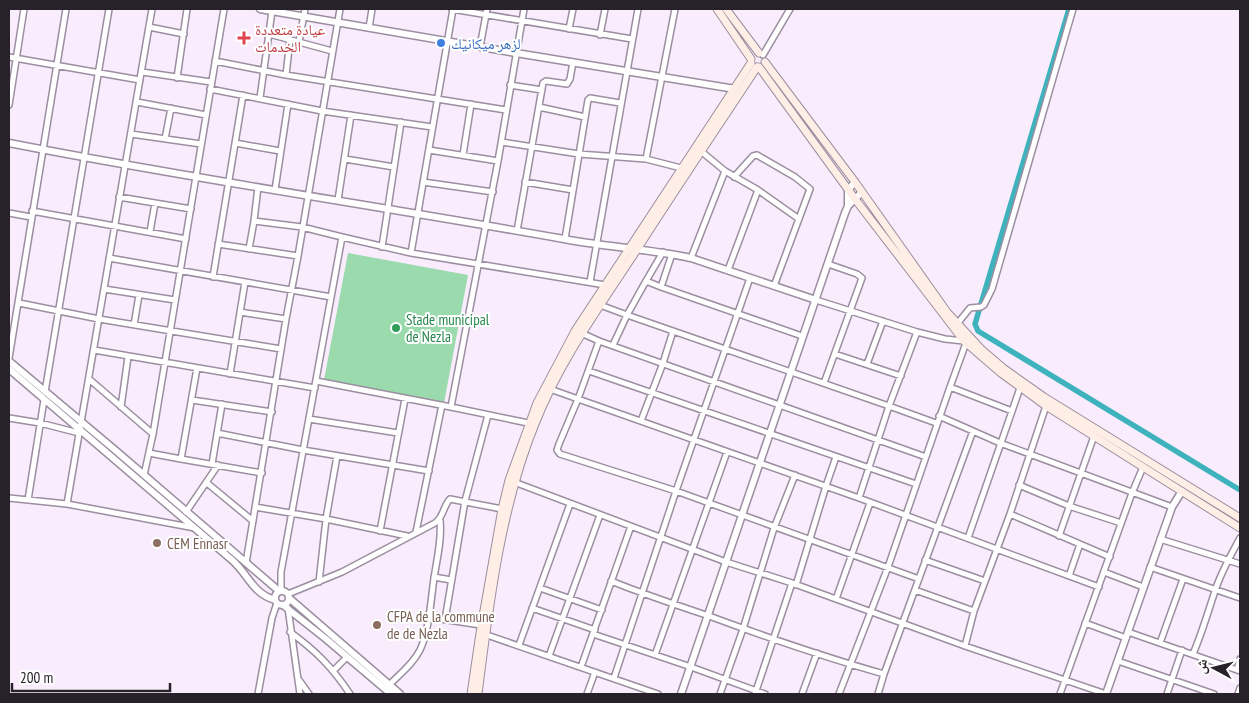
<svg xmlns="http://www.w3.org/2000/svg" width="1249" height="703" viewBox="0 0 1249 703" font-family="'PT Sans Narrow','Noto Naskh Arabic',sans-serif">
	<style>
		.green { fill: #9bdaad }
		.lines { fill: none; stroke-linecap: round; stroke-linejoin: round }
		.canal { stroke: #3fb3bd; stroke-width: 5.5 }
		.minor-casing { stroke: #9b8ea0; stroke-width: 8 }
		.tertiary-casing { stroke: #9b8ea0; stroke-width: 9 }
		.secondary-casing { stroke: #9b8ea0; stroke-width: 9 }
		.minor { stroke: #fff; stroke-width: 5 }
		.tertiary { stroke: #fff; stroke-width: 6 }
		.secondary { stroke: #feeee5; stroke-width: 7 }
		.health-dot { fill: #e0444e; stroke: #fff; stroke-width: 2 }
		.shop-dot { fill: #3f7fe0; stroke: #fff; stroke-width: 2 }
		.leisure-dot { fill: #2e9e5b; stroke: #fff; stroke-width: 2 }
		.education-dot { fill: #8d6e63; stroke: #fff; stroke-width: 2 }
		.labels { text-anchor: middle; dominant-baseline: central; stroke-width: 4; stroke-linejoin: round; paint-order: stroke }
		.health-label { font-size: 15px; fill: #be3a42; stroke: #fff; text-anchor: start }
		.shop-label { font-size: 15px; fill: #366cbe; stroke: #fff; text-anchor: start }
		.leisure-label { font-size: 15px; fill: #27864d; stroke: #fff; text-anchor: start }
		.education-label { font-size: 15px; fill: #785e54; stroke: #fff; text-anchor: start }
	</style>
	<rect width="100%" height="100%" fill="#f9edfd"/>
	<!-- green -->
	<path class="green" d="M 348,253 L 468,275 L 444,403 L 324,380 Z"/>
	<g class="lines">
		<!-- canal -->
		<path class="canal" d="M 1069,9 L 975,324 L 978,331 L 1240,490"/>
		<!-- minor casing -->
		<g class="minor-casing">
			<path id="minor" d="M 452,9 L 632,39
				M 149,27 L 184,34
				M 369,28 L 372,9
				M 569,29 L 573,9
				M 269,34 L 332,51
				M 600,35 L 605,9
				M 299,42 L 305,9
				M 480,47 L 487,9
				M 763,55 L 790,9
				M 9,57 L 140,80
				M 215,61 L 286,75 L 506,110
				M 142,72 L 211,82
				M 286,75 L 290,40
				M 177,78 L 187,9
				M 510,85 L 542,90
				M 210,89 L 322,111 L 432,127
				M 260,98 L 272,11
				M 137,102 L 206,115
				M 9,105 L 24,9
				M 539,107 L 585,117
				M 131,134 L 201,144
				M 165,139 L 171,108
				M 502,142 L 579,154 L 646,159 L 675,9
				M 235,143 L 280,151
				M 429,150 L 498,161
				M 702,152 L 725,171
				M 463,155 L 471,104
				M 345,159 L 394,167
				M 646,159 L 681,168
				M 734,177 L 753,156 L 757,155 L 795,177 L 810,189 L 774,286
				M 423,182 L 493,192
				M 525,182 L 573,190
				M 275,190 L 288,104
				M 119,197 L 191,209
				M 338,200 L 351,115
				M 32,211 L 186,239
				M 9,213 L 31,217
				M 254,221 L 258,187
				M 517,231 L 543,83 L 546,81 L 567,84 L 570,79 L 573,62
				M 150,232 L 155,203
				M 565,239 L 588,100 L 590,98 L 620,103
				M 218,244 L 298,256
				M 382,247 L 401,122
				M 249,249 L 254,221 L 302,227 L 342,237
				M 411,253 L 453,9
				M 672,254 L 661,287 L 646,281 L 627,315 L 889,406 L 859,498
				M 109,258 L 331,297
				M 691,258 L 725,171 L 758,190 L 799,219
				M 728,270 L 758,190
				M 213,277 L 243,95
				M 646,281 L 663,252
				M 590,282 L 638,9
				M 661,287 L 802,336
				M 104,289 L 175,300
				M 816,300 L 917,332 L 889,406 L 936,423
				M 19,303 L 99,319 L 281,349
				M 600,305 L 627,315 L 613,345
				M 240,312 L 286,319
				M 957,324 L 970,308 L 981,307 L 984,305 L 992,289 L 1073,9
				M 134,325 L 139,295
				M 579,332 L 599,341
				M 917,332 L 945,339 L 964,341
				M 94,350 L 315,388
				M 835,354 L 901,376
				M 9,358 L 66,9
				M 867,364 L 883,321
				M 197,368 L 181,459 L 262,473
				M 589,371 L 916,484
				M 230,374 L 245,282
				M 89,379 L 153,434
				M 316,381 L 451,407 L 498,161 L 524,9
				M 824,383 L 862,278 L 857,274 L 828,264
				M 950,387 L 966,343
				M 550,389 L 578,399 L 559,444 L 557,450 L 560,454 L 676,491 L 919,579
				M 45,392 L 109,9
				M 192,400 L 272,412
				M 121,407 L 128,357
				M 451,407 L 528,423
				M 939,416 L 1000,443 L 1172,507
				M 9,418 L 40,423 L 79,433
				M 309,419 L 398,433
				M 641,421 L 663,363 L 673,331
				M 217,433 L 303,450 L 429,471
				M 149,453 L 181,459
				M 926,457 L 599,341 L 578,399 L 859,498 L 1099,587
				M 212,464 L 222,404
				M 144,475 L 153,434 L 224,9
				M 514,482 L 726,562 L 792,583 L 965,646 L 1106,694
				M 207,483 L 253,521
				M 1019,485 L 1069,506 L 1121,523
				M 9,498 L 67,504 L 195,528
				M 28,500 L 44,400
				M 67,504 L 152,9
				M 255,507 L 326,519 L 337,456
				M 186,512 L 218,465
				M 1010,514 L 1110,557
				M 380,531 L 405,399
				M 416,532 L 442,405
				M 1059,536 L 1094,436
				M 968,538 L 1020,388
				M 1160,539 L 1240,564
				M 925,560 L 985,581
				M 246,563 L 286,319 L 298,256 L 340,9
				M 1150,567 L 1240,598
				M 1104,572 L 1143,587
				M 1069,576 L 1080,544
				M 434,577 L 451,580
				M 611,581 C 643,594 676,605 709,616 C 766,637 824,657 884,674
				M 319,582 L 326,519 L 407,536
				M 796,585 L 826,486 L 836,457
				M 540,588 L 602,610
				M 915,590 L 974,611
				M 281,591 L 281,572 L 342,237 L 411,253 L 605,285
				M 288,594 L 342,572 L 435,523 C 444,517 443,506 450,499 L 502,509
				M 836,599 L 870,503
				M 288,608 L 300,694
				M 532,608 L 595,630
				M 428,617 L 481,625
				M 445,620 L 465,501 L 488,415
				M 1085,623 L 1126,638
				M 290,632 C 316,651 332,667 350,694
				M 1128,632 L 1240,671
				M 484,634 L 658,694
				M 593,634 L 691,667 L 765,694
				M 1160,643 L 1183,579
				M 519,645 L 570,504
				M 965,646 L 974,611 L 1010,514 L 1046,406
				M 1193,654 C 1202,633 1208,612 1215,591 C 1221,572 1231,555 1240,538
				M 655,655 L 727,452
				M 549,656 L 600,515
				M 1118,661 L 1214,694
				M 581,667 L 631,526
				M 334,670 L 347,657
				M 1237,670 L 1240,659
				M 614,678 L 676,491 L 750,278
				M 299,680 L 309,694
				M 389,685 C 400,674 413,664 420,650 C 429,632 431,599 434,578 C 437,559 442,539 440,520
				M 258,694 L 272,618 L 277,603
				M 587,694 L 595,672
				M 720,694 L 743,629 L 774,528 L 795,475
				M 755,694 L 792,583
				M 802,694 L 817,653
				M 839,694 L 888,567 L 950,387 L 1012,411
				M 878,694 L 884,674 L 973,431
				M 1060,694 L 1132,493 L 1143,467
				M 1167,694 L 1182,650
				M 1238,694 L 1240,688"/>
		</g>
		<!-- tertiary casing -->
		<g class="tertiary-casing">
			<path id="tertiary" d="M 260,9 L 516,53 L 735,89
				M 9,143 C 193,179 379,206 564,239 C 606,247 649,249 691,258 L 816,300
				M 848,206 L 848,190 L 855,182
				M 9,361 L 115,450 L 279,591
				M 9,369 L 232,560 C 249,575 252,593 275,600
				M275 598a7 7 0 1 1 14 0a7 7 0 1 1-14 0Z
				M 289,598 L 400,694
				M 283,605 L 326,639 L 391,694
				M 681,694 L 845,213 L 848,206 L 861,193
				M 1106,694 L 1172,507 L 1182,491"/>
		</g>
		<!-- secondary casing -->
		<g class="secondary-casing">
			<path id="secondary" d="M 717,9 L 751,59
				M 726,9 L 759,53
				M 765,62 L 855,182 L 947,312 L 982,350 L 1003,368 L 1044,397 L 1240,518
				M 759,67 L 855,199 L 964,341 L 1001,373 L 1046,406 L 1240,528
				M 471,694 L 480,633 L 502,509 L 509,480 L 537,403 L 575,331 L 751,63
				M 478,694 C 489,606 501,507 535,424 C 560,360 601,305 638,248 C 677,187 717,128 757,67"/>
		</g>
		<!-- minor -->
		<use href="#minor" class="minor"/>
		<!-- tertiary -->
		<use href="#tertiary" class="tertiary"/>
		<!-- secondary -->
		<use href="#secondary" class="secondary"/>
	</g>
	<!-- markers -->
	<path class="health-dot" d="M241.5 30.5h5v5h5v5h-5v5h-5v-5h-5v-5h5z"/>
	<circle class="shop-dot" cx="441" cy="43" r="5"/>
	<circle class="leisure-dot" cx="396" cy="328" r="5"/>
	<g class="education-dot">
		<circle cx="157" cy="543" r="5"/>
		<circle cx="377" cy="625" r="5"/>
	</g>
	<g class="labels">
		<!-- health labels -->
		<g class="health-label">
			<text x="255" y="29">عيادة متعددة<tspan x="255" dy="17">الخدمات</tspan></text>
		</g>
		<!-- shop labels -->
		<g class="shop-label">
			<text x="451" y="43">لزهر ميكانيك</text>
		</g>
		<!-- leisure labels -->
		<g class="leisure-label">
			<text x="406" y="319">Stade municipal<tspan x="406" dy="17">de Nezla</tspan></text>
		</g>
		<!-- education labels -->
		<g class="education-label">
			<text x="167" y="543">CEM Ennasr</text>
			<text x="387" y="616">CFPA de la commune<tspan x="387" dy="17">de de Nezla</tspan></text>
		</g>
	</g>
	<!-- border -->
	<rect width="1249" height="703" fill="none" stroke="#272229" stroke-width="20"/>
	<!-- north arrow -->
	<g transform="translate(1214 668) rotate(277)" stroke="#ffffff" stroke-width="4" paint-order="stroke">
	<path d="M0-4L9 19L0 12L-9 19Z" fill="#272229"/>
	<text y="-8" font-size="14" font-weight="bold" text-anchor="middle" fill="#272229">ش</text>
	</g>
	<!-- scale -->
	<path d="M12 683v8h158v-8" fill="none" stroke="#272229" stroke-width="2.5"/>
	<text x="20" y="683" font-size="15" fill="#272229" stroke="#ffffff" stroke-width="4" paint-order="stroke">200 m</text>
</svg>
